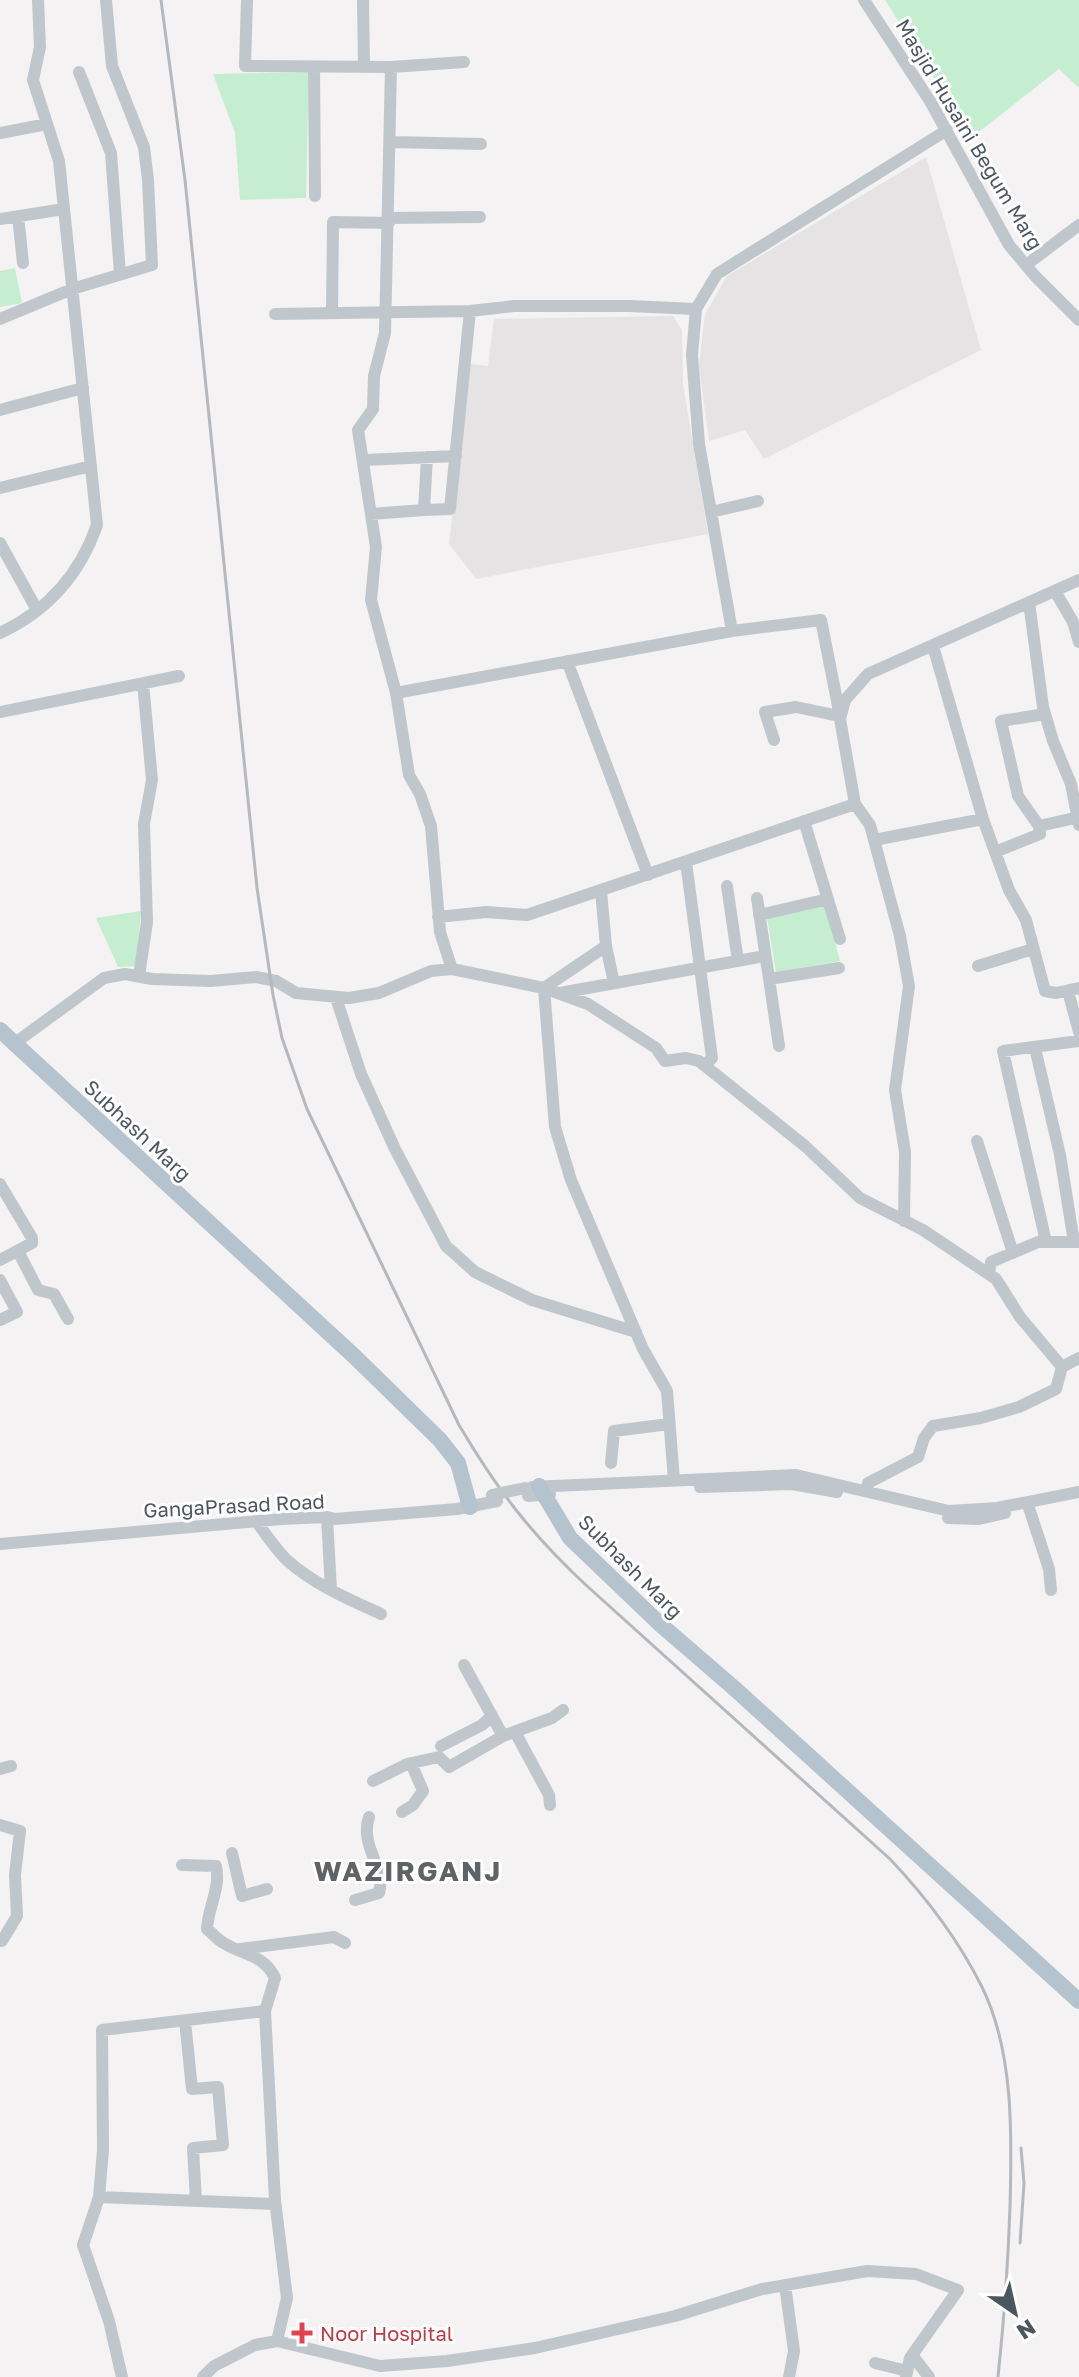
<svg xmlns="http://www.w3.org/2000/svg" width="1079" height="2377" viewBox="0 0 1079 2377" font-family="'Golos Text',sans-serif">
	<style>
		.education { fill: #e5e3e3 }
		.green { fill: #c5eed1 }
		.lines { fill: none; stroke-linecap: round; stroke-linejoin: round }
		.minor { stroke: #bfc7cd; stroke-width: 12 }
		.major { stroke: #b4c3ce; stroke-width: 16 }
		.rail { stroke: #b5b8bc; stroke-width: 3 }
		.minor-bridge { stroke: #bfc7cd; stroke-width: 12 }
		.health-dot { fill: #e0444e; stroke: #fff; stroke-width: 3 }
		.labels { text-anchor: middle; dominant-baseline: central; stroke-width: 6; stroke-linejoin: round; paint-order: stroke }
		.street-label { font-size: 20px; fill: #4b575e; stroke: #fff }
		.health-label { font-size: 20px; fill: #be3a42; stroke: #fff; text-anchor: start }
		.district-label { font-size: 28px; font-weight: bold; letter-spacing: 2px; fill: #5f6366; stroke: #fff }
	</style>
	<rect width="100%" height="100%" fill="#f4f2f2"/>
	<!-- education -->
	<path class="education" d="M 926,157 L 981,350 L 764,459 L 745,430 L 709,441 L 699,366 L 705,314 L 727,276 Z
		M 673,316 L 682,330 L 683,384 L 708,534 L 476,579 L 449,544 L 470,364 L 488,366 L 494,319 Z"/>
	<!-- green -->
	<path class="green" d="M 885,0 L 1079,0 L 1079,88 L 1059,69 L 971,138 Z
		M 309,72 L 306,198 L 240,200 L 235,133 L 213,74 Z
		M 15,268 L 22,303 L 0,307 L 0,271 Z
		M 825,905 L 840,961 L 776,972 L 767,918 Z
		M 141,911 L 137,966 L 118,967 L 96,918 Z"/>
	<g class="lines">
		<!-- minor -->
		<path class="minor" d="M 247,0 L 245,66 L 391,67 L 464,62
			M 363,0 L 364,67
			M 864,0 L 930,101 L 1009,245 L 1035,276 L 1079,320
			M 314,67 L 315,196
			M 391,67 L 385,333 L 374,376 L 373,409 L 358,430 L 376,547 L 371,600 L 396,693 L 409,775 L 420,794 L 431,826 L 440,932 L 452,969
			M 79,72 L 111,153 L 120,274
			M 0,133 L 47,124
			M 390,142 L 481,144
			M 18,216 L 23,263
			M 389,218 L 480,217
			M 0,219 L 64,209
			M 1026,265 L 1079,225
			M 332,313 L 333,222 L 389,223
			M 275,314 L 470,311 L 514,306 L 629,306 L 696,309
			M 0,319 L 72,289 L 152,265 L 148,180 L 144,147 L 112,66 L 106,0
			M 0,410 L 83,388
			M 363,460 L 456,456
			M 0,488 L 91,466
			M 424,510 L 450,509 L 470,311
			M 711,512 L 758,501
			M 371,514 L 424,510 L 427,457
			M 0,543 L 37,610
			M 1055,591 L 1073,622 L 1079,642
			M 1029,602 L 1043,707 L 1053,741 L 1071,784 L 1079,825
			M 732,631 L 699,444 L 692,355 L 696,309 L 717,274 L 947,130
			M 0,633 C 47,611 80,574 97,525 L 59,161 L 33,80 L 40,47 L 38,0
			M 933,646 L 983,819 L 1009,890 L 1026,920 L 1045,991 L 1056,993 L 1079,988
			M 567,661 L 648,875
			M 396,693 L 732,631 L 821,620 L 840,716
			M 0,712 L 179,676
			M 774,740 L 765,712 L 796,707 L 839,716
			M 804,821 L 840,939
			M 1039,826 L 1079,817
			M 874,840 L 983,819
			M 995,852 L 1040,834 L 1039,826 L 1018,796 L 1001,721 L 1045,714
			M 686,862 L 712,1058 L 705,1065
			M 727,886 L 738,961
			M 757,898 L 779,1046
			M 759,915 L 828,899
			M 438,917 L 486,912 L 527,915 L 855,804
			M 606,946 L 614,983
			M 978,966 L 1033,949
			M 139,976 L 147,922 L 144,824 L 152,780 L 143,683
			M 769,979 L 839,968
			M 544,988 L 555,1127 L 571,1180 L 643,1349 L 667,1391 L 674,1480
			M 544,988 L 606,946 L 601,891
			M 1068,991 L 1079,1032
			M 560,993 L 765,956
			M 336,998 L 361,1074 L 395,1149 L 446,1246 L 475,1272 L 532,1300 L 636,1332
			M 15,1043 L 104,978 L 125,974 L 152,979 L 211,981 L 256,977 L 276,981 L 296,993 L 349,998 L 379,993 L 431,971 L 452,969 L 544,988 L 588,1004 L 656,1048 L 665,1061 L 686,1058 L 699,1061 L 805,1146 L 860,1198 L 923,1230 L 996,1279 L 1020,1317 L 1062,1367
			M 1035,1048 L 1060,1155 L 1074,1242
			M 977,1141 L 1013,1253
			M 0,1184 L 32,1238 L 32,1243 L 0,1260
			M 904,1221 L 905,1152 L 895,1090 L 909,986 L 900,936 L 870,825 L 855,804 L 840,719 L 845,700 L 868,674 L 1079,580
			M 1046,1242 L 1003,1051 L 1079,1041
			M 18,1251 L 38,1290 L 54,1294 L 68,1319
			M 989,1274 L 991,1262 L 1038,1242 L 1079,1242
			M 0,1280 L 17,1312 L 0,1320
			M 611,1463 L 614,1431 L 669,1424
			M 532,1487 L 796,1475 L 949,1511 L 997,1508 L 1079,1492
			M 700,1487 L 792,1484 L 837,1492
			M 867,1491 L 868,1483 L 918,1457 L 924,1438 L 933,1426 L 981,1418 L 1019,1407 L 1056,1389 L 1062,1367 L 1079,1358
			M 528,1496 L 550,1494
			M 1029,1508 L 1049,1569 L 1051,1590
			M 327,1517 L 331,1590
			M 948,1518 L 979,1519 L 1005,1513
			M 256,1521 C 266,1534 276,1550 288,1561 C 315,1585 349,1599 381,1614
			M 0,1544 L 281,1519 L 327,1517 L 335,1519 L 457,1509 L 497,1501
			M 464,1665 L 503,1736
			M 515,1732 L 549,1795 L 550,1805
			M 441,1746 L 482,1725 L 492,1716
			M 0,1769 L 11,1766
			M 373,1781 L 407,1764 L 439,1757 L 449,1767 L 503,1736 L 552,1718 L 563,1710
			M 402,1812 L 413,1805 L 423,1791 L 411,1763
			M 0,1825 L 20,1831 L 15,1875 L 17,1916 L 2,1941
			M 232,1853 L 242,1896 L 267,1889
			M 182,1865 L 216,1866 C 221,1888 208,1907 207,1929 C 212,1933 217,1939 222,1942 C 241,1955 264,1954 275,1978 L 265,2011 L 275,2200 L 287,2298 L 277,2341
			M 355,1900 L 379,1893 C 387,1868 359,1847 369,1817
			M 240,1949 L 334,1937 L 345,1943
			M 185,2021 L 192,2089 L 218,2087 L 223,2145 L 193,2148 L 196,2201
			M 99,2197 L 275,2204
			M 785,2285 L 794,2351 L 789,2377
			M 912,2355 L 929,2377
			M 875,2363 L 907,2371
			M 122,2377 L 109,2321 L 83,2245 L 99,2197 L 103,2150 L 102,2030 L 265,2011
			M 203,2377 L 214,2366 L 255,2345 L 277,2341 L 380,2366 L 447,2361 L 535,2348 L 675,2316 L 762,2289 L 867,2271 L 916,2274 L 958,2290 L 910,2358 L 906,2377"/>
		<!-- major -->
		<path class="major" d="M 0,1030 L 354,1356 L 440,1440 L 458,1463 L 470,1507
			M 539,1486 L 570,1538 L 661,1625 L 734,1688 L 1079,2001"/>
		<!-- rail -->
		<path class="rail" d="M 161,0 L 185,180 L 257,888 L 273,995 L 282,1038 L 307,1109 L 459,1425 C 498,1491 531,1534 587,1586 L 890,1859 C 927,1898 958,1939 982,1987 C 1014,2052 1012,2136 1010,2207 C 1008,2264 1004,2321 998,2377
			M 1020,2243 L 1024,2183 L 1021,2148"/>
		<!-- minor-bridge -->
		<path class="minor-bridge" d="M 492,1495 L 525,1488"/>
	</g>
	<!-- markers -->
	<path class="health-dot" d="M298 2321h8v8h8v8h-8v8h-8v-8h-8v-8h8z"/>
	<g class="labels">
		<!-- street labels -->
		<g class="street-label">
			<text transform="translate(970 134) rotate(59)">Masjid Husaini Begum Marg</text>
			<text transform="translate(138 1130) rotate(43)">Subhash Marg</text>
			<text transform="translate(234 1505) rotate(-3)">GangaPrasad Road</text>
			<text transform="translate(631 1566) rotate(45)">Subhash Marg</text>
		</g>
		<!-- health labels -->
		<g class="health-label">
			<text x="320" y="2333">Noor Hospital</text>
		</g>
		<!-- district labels -->
		<g class="district-label">
			<text x="408" y="1870">WAZIRGANJ</text>
		</g>
	</g>
	<!-- north arrow -->
	<g transform="translate(1015 2313) rotate(146)" stroke="#ffffff" stroke-width="6" paint-order="stroke">
	<path d="M0-6L14 30L0 20L-14 30Z" fill="#4b575e"/>
	<text y="-12" font-size="22" font-weight="bold" text-anchor="middle" fill="#4b575e">N</text>
	</g>
</svg>
